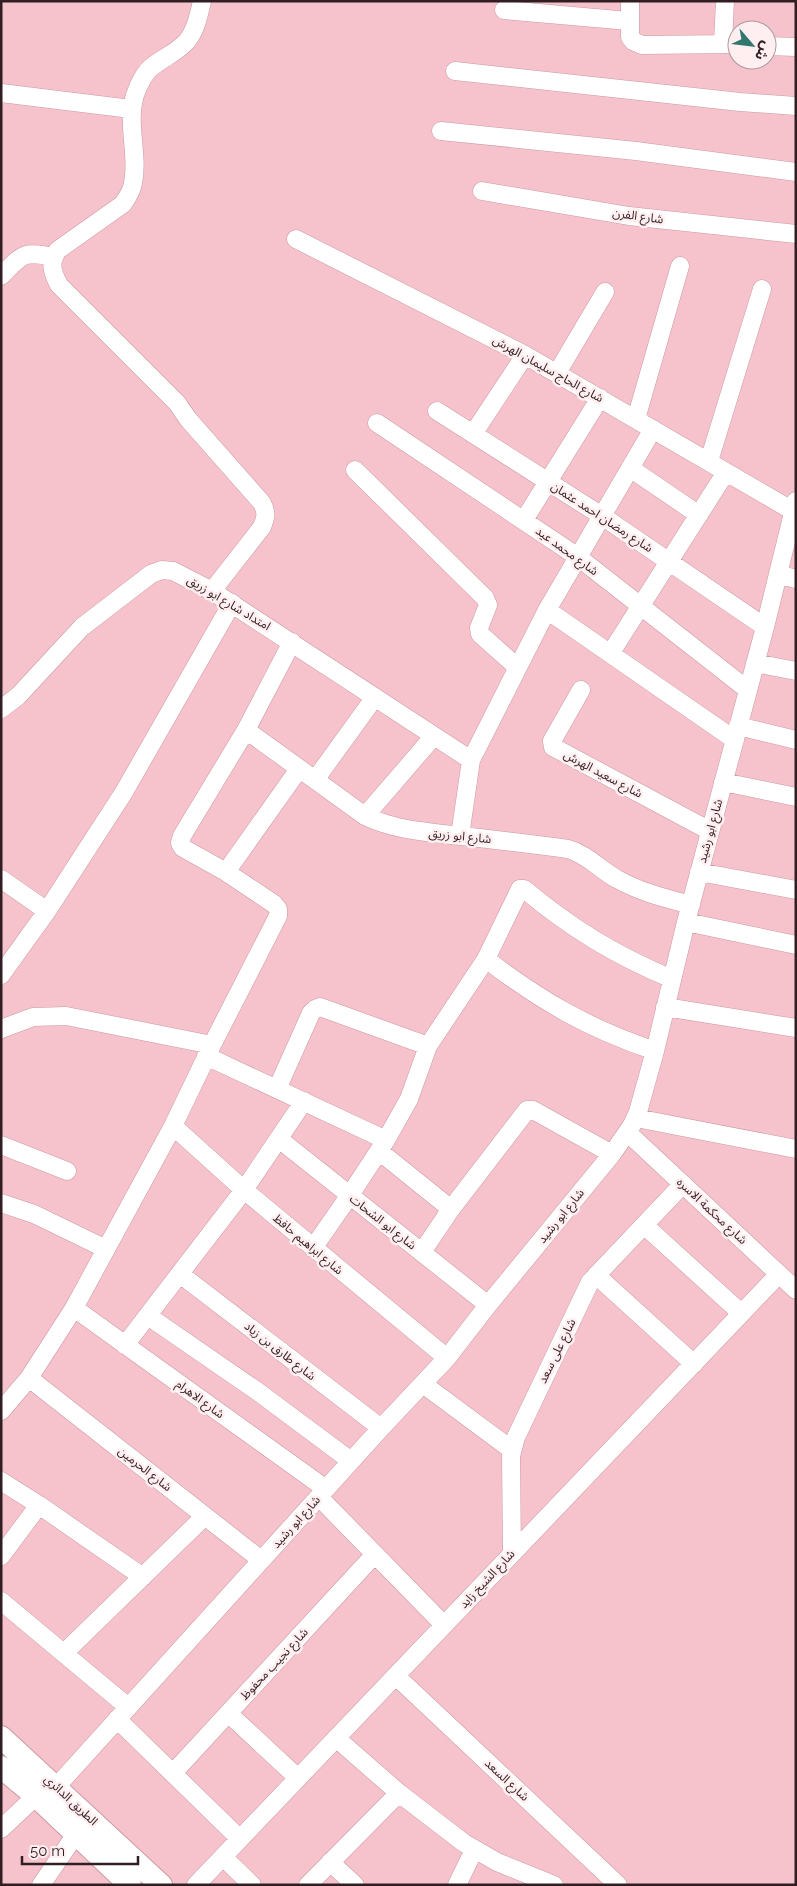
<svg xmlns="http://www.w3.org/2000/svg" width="797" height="1886" viewBox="0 0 797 1886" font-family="Raleway,'Noto Sans Arabic',sans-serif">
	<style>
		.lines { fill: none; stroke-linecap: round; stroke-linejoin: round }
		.minor-casing { stroke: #ca99a3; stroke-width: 19 }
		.tertiary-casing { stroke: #ca99a3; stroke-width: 24 }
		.minor { stroke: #fff; stroke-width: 18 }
		.tertiary { stroke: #fff; stroke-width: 22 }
		.labels { text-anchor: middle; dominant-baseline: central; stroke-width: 5; stroke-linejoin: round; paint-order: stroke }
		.street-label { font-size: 12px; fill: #311e22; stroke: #ffeff1 }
	</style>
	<rect width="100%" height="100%" fill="#f6c3cd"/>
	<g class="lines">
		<!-- minor casing -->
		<g class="minor-casing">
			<path id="minor" d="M 202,1 C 199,14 196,30 187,41 C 176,53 166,56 153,66 C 145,71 138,86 135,95 C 126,124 139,154 133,183 C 132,191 127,198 123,204 L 58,250 C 49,262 52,272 59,285 L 177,403 L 188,419 L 262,503 C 267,513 266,517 262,527 L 212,591
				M 630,1 L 630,37 L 633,41 L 642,45 L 737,44
				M 504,10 L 629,21
				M 723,43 L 725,1
				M 767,46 L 796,47
				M 455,71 L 740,102 L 796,106
				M 1,93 L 131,109
				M 441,131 L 636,151 L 796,172
				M 482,191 L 629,216 L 796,234
				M 296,239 L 525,355 L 793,511
				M 1,276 C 22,255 23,250 53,257
				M 557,373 L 605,292
				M 437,411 L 602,516 L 765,627
				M 636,419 L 680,266
				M 377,423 L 578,557 L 748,690
				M 473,434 L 525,355
				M 709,461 L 762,289
				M 630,468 L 699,515
				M 355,470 L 485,598 L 488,605 L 479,628 L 480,634 L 517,667
				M 524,520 L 600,398
				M 778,574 L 796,579
				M 547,610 L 735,740
				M 610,654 L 726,472
				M 755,663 L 796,671
				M 581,690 L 552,741 L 553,747 L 710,831
				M 1,709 L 18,696 L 82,627 L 151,574 L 162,570 L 173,571 L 212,591 L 471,760
				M 738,726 L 796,740
				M 246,730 L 365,816 C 398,831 426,832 462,836 C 497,840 532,844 568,849 C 587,854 600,870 617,879 C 640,892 665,898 691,905
				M 315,780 L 375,697
				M 723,782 L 796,797
				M 365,816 L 434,736
				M 460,836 L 471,760 L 547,610 L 653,429
				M 226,872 L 299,769
				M 699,872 L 796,890
				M 1,879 L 47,911
				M 686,922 L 796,945
				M 486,959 C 542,1002 588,1028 655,1051
				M 1,975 L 47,911 L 124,792 L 232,603
				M 665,1007 L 796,1028
				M 1,1029 L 33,1017 L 66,1016 L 212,1045
				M 206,1056 L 386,1140
				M 277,1089 L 311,1013 L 315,1009 L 320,1007 L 428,1046
				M 636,1118 L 796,1149
				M 173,1126 L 244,1190 L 447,1358
				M 628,1133 L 796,1290
				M 279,1139 L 488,1305
				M 1,1145 L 67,1171
				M 379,1151 L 451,1209
				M 1,1203 L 34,1214 L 106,1249
				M 644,1225 L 741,1313
				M 313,1248 L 350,1195 L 386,1140 L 409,1099 L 428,1046 L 486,959 L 520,889 L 524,889 C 572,929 615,955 672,979
				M 422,1252 L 451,1209 L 527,1110 L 533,1110 L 612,1154
				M 180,1274 L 381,1428
				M 596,1275 L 694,1364
				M 74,1308 L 326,1489
				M 148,1316 L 257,1391 L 351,1461
				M 125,1345 L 244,1190 L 304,1101
				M 29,1378 L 261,1560
				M 423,1384 L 512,1450
				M 1,1411 L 29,1378 L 74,1308 L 173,1126 L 212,1045 L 278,916 L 278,909 L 274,904 L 226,872 L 183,848 L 180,843 L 182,836 L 246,730 L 292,642
				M 1,1481 L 39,1505 L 1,1556
				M 319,1497 L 444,1625
				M 39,1505 L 143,1577
				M 512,1553 L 511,1456 L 516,1437 L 590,1282 L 683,1184
				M 1,1601 L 128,1707
				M 64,1653 L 205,1516
				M 396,1676 L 618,1885
				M 228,1713 L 298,1778
				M 117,1719 L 240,1839
				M 336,1738 L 399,1793 L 464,1843 L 497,1862 L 554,1885
				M 173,1773 L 375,1554
				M 57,1786 L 381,1428 L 447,1358 L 488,1305 L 612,1154 L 632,1125 L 638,1112 L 655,1051 L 686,922 L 765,627 L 796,501
				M 1,1829 L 36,1796
				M 223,1857 L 252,1885
				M 330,1862 L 355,1885
				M 41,1885 L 76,1834
				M 196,1885 L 779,1274
				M 308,1885 L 399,1793
				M 457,1885 L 474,1850"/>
		</g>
		<!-- tertiary casing -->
		<g class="tertiary-casing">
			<path id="tertiary" d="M 1,1737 L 161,1885
				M 1,1767 L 36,1796 L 130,1885"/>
		</g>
		<!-- minor -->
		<use href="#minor" class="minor"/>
		<!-- tertiary -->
		<use href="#tertiary" class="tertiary"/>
	</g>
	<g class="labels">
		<!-- street labels -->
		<g class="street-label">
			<text transform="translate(638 216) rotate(8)">شارع الفرن</text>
			<text transform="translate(548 369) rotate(29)">شارع الحاج سليمان الهرش</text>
			<text transform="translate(602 517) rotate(33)">شارع رمضان احمد عثمان</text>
			<text transform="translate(567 551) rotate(36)">شارع محمد عيد</text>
			<text transform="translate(229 603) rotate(31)">امتداد شارع ابو زريق</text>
			<text transform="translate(603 774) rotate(28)">شارع سعيد الهرش</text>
			<text transform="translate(710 831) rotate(-75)">شارع ابو رشيد</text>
			<text transform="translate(460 836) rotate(6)">شارع ابو زريق</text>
			<text transform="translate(712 1211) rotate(43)">شارع محكمة الاسره</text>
			<text transform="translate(561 1216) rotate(-51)">شارع ابو رشيد</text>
			<text transform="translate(383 1222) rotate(38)">شارع ابو الشحات</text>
			<text transform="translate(308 1244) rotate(40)">شارع ابراهيم حافظ</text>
			<text transform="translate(280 1351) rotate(38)">شارع طارق بن زياد</text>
			<text transform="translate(557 1351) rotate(-64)">شارع على سعد</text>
			<text transform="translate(200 1399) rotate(36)">شارع الاهرام</text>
			<text transform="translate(145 1469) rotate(38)">شارع الحرمين</text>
			<text transform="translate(296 1522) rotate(-48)">شارع ابو رشيد</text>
			<text transform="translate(487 1579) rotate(-47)">شارع الشيخ زايد</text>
			<text transform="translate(274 1664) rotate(-47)">شارع نجيب محفوظ</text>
			<text transform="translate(507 1780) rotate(43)">شارع السعد</text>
			<text transform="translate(71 1800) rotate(43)">الطريق الدائري</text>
		</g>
	</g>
	<!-- border -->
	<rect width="797" height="1886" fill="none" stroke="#311e22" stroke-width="5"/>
	<!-- north arrow -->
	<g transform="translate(752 45) rotate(118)"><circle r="24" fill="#ffeff1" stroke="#ad9b9e"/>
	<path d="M0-4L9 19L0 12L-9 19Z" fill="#30776f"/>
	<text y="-8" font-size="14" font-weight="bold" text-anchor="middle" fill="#311e22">ش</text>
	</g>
	<!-- scale -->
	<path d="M22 1856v8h116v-8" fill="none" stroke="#311e22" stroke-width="2.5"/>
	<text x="30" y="1856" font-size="15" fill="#311e22" stroke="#ffeff1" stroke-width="4" paint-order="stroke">50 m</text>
</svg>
